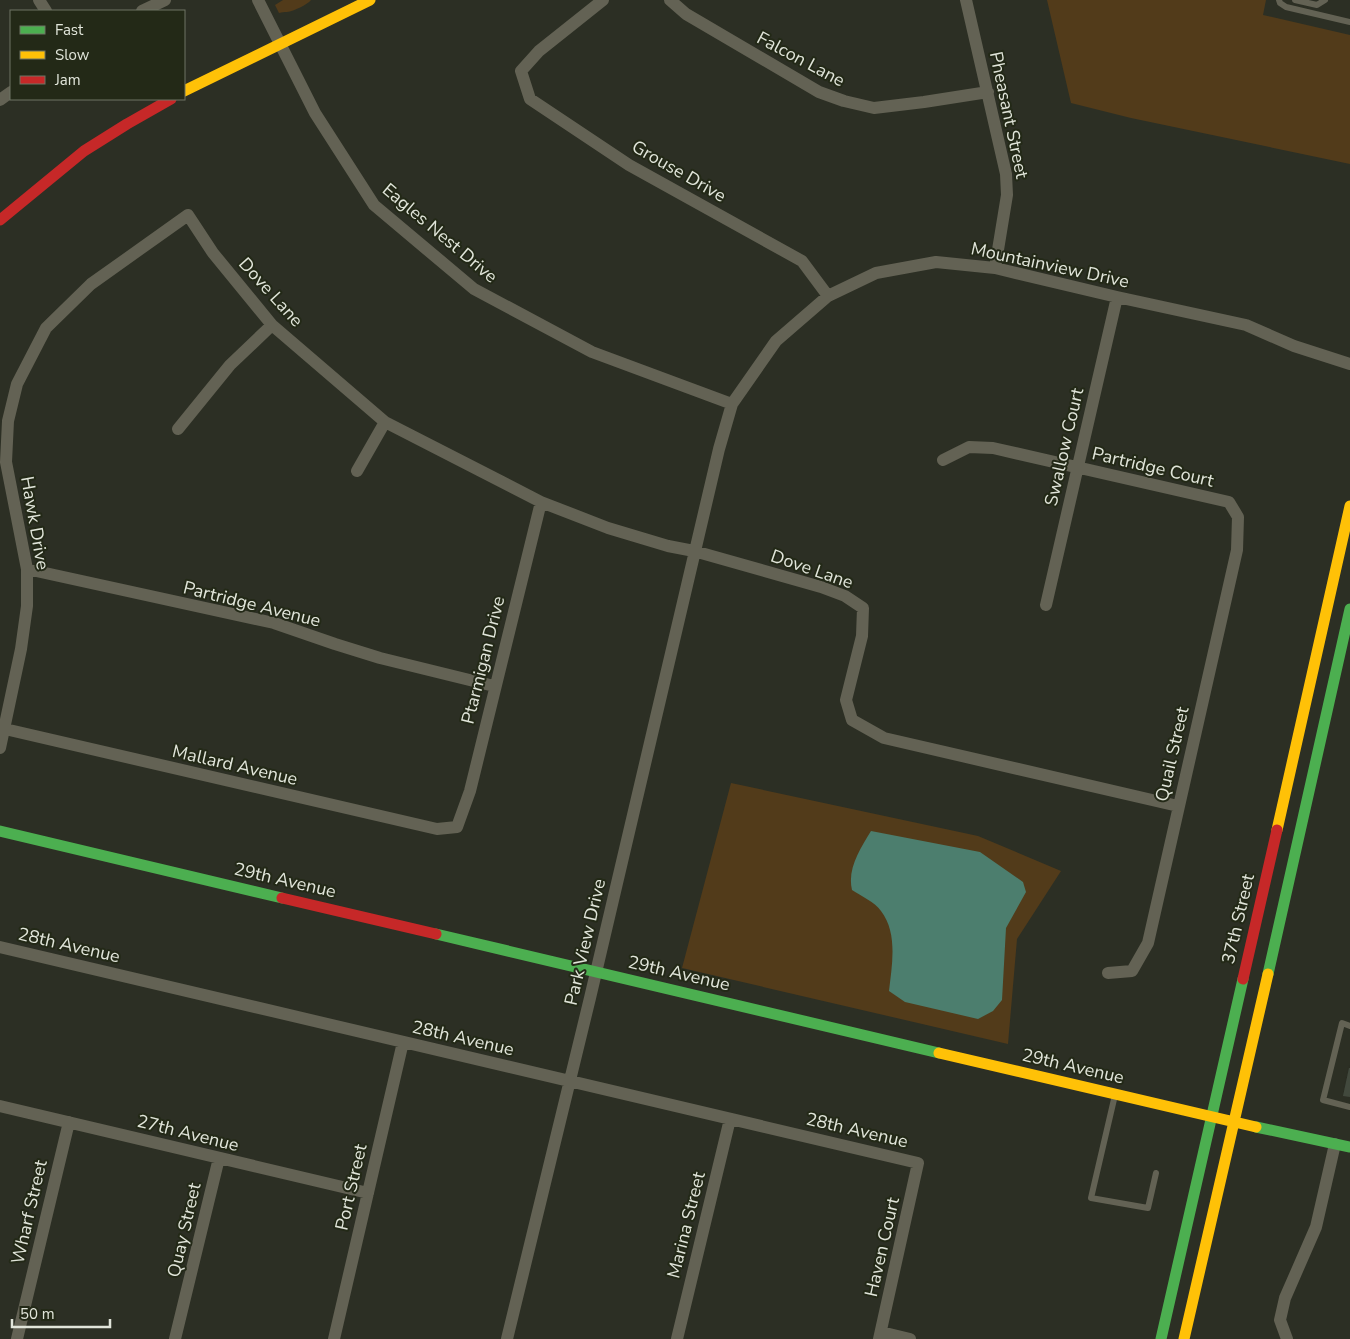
<svg xmlns="http://www.w3.org/2000/svg" width="1350" height="1339" viewBox="0 0 1350 1339" font-family="'Nunito Sans',sans-serif">
	<style>
		.green { fill: #523b1a }
		.water { fill: #4c7e6e }
		.building { fill: #42493e; filter: url(#shadow) }
		.lines { fill: none; stroke-linecap: round; stroke-linejoin: round }
		.lane { stroke: #636254; stroke-width: 6 }
		.street { stroke: #636254; stroke-width: 12 }
		.fast { stroke: #4caf50; stroke-width: 11 }
		.slow { stroke: #ffc107; stroke-width: 11 }
		.jam { stroke: #c62828; stroke-width: 11 }
		.labels { text-anchor: middle; dominant-baseline: central; stroke-width: 4; stroke-linejoin: round; paint-order: stroke }
		.street-label { font-size: 18px; fill: #e1e5da; stroke: #232917 }
	</style>
	<defs>
		<filter id="shadow"><feDropShadow dx="4.5" dy="-4.5" stdDeviation="2.5" flood-color="#0009"/></filter>
	</defs>
	<rect width="100%" height="100%" fill="#2c2f24"/>
	<!-- green -->
	<path class="green" d="M 283,0 L 311,0 C 307,5 294,11 287,12 C 284,12 282,12 279,13 L 275,5 Z
		M 1047,0 L 1266,0 L 1263,15 L 1350,35 L 1350,164 L 1131,118 L 1071,103 Z
		M 731,783 L 978,836 L 1061,871 L 1017,939 L 1008,1044 L 682,968 Z"/>
	<!-- water -->
	<path class="water" d="M 871,831 L 980,852 L 1023,882 L 1026,892 L 1006,928 L 1002,1000 L 993,1011 L 978,1019 L 905,1002 L 889,991 C 892,965 898,933 881,911 C 875,902 861,896 852,890 C 847,869 860,849 871,831 Z"/>
	<!-- building -->
	<path class="building" d="M 1349,1068 L 1350,1068 L 1350,1097 L 1343,1096 Z"/>
	<g class="lines">
		<!-- lane -->
		<path class="lane" d="M 1279,0 L 1280,3 L 1286,7 L 1350,22
			M 1295,0 L 1317,5 L 1325,0
			M 1350,1026 L 1342,1023 L 1323,1100 L 1350,1107
			M 1115,1095 L 1091,1198 L 1148,1208 L 1156,1173"/>
		<!-- street -->
		<path class="street" d="M 39,0 L 46,11
			M 258,0 L 315,113 L 374,205 L 474,289 L 592,352 L 732,404
			M 603,0 L 539,51 L 521,71 L 530,99 L 629,165 L 802,261 L 828,296
			M 670,0 L 686,14 L 819,92 L 844,101 L 874,108 L 924,102 L 988,92
			M 966,0 L 1006,174 L 1007,195 L 995,268
			M 142,11 L 165,0
			M 0,100 L 11,92
			M 178,429 L 230,365 L 272,325
			M 943,460 L 969,447 L 993,448 L 1229,502 L 1238,517 L 1237,550 L 1148,943 L 1132,971 L 1108,973
			M 357,471 L 385,422
			M 27,569 L 274,623 L 335,644 L 380,658 L 494,686
			M 1046,605 L 1117,297
			M 5,729 L 437,829 L 457,827 L 470,791 L 541,502
			M 0,748 L 21,649 L 27,606 L 27,569 L 6,462 L 8,421 L 17,384 L 46,328 L 91,284 L 188,215 L 213,253 L 272,325 L 385,422 L 541,502 L 608,528 L 668,546 L 694,551 L 821,587 L 845,596 L 863,608 L 862,636 L 846,700 L 852,720 L 884,738 L 1178,806
			M 0,947 L 918,1163 L 879,1339
			M 0,1106 L 368,1193
			M 881,1332 L 910,1339
			M 17,1339 L 69,1122
			M 175,1339 L 219,1158
			M 334,1339 L 403,1042
			M 507,1339 L 590,998 L 719,449 L 732,404 L 776,341 L 828,296 L 876,273 L 936,262 L 995,268 L 1117,297 L 1246,325 L 1294,346 L 1350,364
			M 677,1339 L 730,1119
			M 1287,1339 L 1280,1320 L 1285,1298 L 1316,1227 L 1335,1144"/>
		<!-- fast -->
		<path class="fast" d="M 0,831 L 282,898
			M 436,934 L 939,1053
			M 1268,974 L 1350,609
			M 1256,1127 L 1350,1147
			M 1161,1339 L 1243,979"/>
		<!-- slow -->
		<path class="slow" d="M 184,91 L 370,0
			M 1277,830 L 1350,506
			M 939,1053 L 1256,1127
			M 1184,1339 L 1268,974"/>
		<!-- jam -->
		<path class="jam" d="M 0,220 L 84,151 L 127,124 L 171,99
			M 282,898 L 436,934
			M 1243,979 L 1277,830"/>
	</g>
	<g class="labels">
		<!-- street labels -->
		<g class="street-label">
			<text transform="translate(801 59) rotate(28)">Falcon Lane</text>
			<text transform="translate(1009 115) rotate(78)">Pheasant Street</text>
			<text transform="translate(679 171) rotate(30)">Grouse Drive</text>
			<text transform="translate(440 233) rotate(40)">Eagles Nest Drive</text>
			<text transform="translate(1050 265) rotate(12)">Mountainview Drive</text>
			<text transform="translate(271 292) rotate(48)">Dove Lane</text>
			<text transform="translate(1064 447) rotate(-77)">Swallow Court</text>
			<text transform="translate(1153 467) rotate(13)">Partridge Court</text>
			<text transform="translate(35 523) rotate(80)">Hawk Drive</text>
			<text transform="translate(812 569) rotate(19)">Dove Lane</text>
			<text transform="translate(252 604) rotate(14)">Partridge Avenue</text>
			<text transform="translate(483 660) rotate(-76)">Ptarmigan Drive</text>
			<text transform="translate(1172 754) rotate(-77)">Quail Street</text>
			<text transform="translate(235 765) rotate(13)">Mallard Avenue</text>
			<text transform="translate(285 880) rotate(13)">29th Avenue</text>
			<text transform="translate(1238 919) rotate(-77)">37th Street</text>
			<text transform="translate(585 942) rotate(-77)">Park View Drive</text>
			<text transform="translate(69 945) rotate(13)">28th Avenue</text>
			<text transform="translate(679 973) rotate(13)">29th Avenue</text>
			<text transform="translate(463 1038) rotate(13)">28th Avenue</text>
			<text transform="translate(1073 1066) rotate(13)">29th Avenue</text>
			<text transform="translate(857 1130) rotate(13)">28th Avenue</text>
			<text transform="translate(188 1133) rotate(14)">27th Avenue</text>
			<text transform="translate(351 1187) rotate(-77)">Port Street</text>
			<text transform="translate(29 1212) rotate(-77)">Wharf Street</text>
			<text transform="translate(686 1225) rotate(-76)">Marina Street</text>
			<text transform="translate(184 1230) rotate(-77)">Quay Street</text>
			<text transform="translate(882 1247) rotate(-77)">Haven Court</text>
		</g>
	</g>
	<!-- legend -->
	<rect x="10" y="10" width="175" height="90" fill="#232917" stroke="#6f7465"/>
	<rect x="20" y="26" width="25" height="8" fill="#4caf50" stroke="#6f7465"/>
	<text x="55" y="35" font-size="15" fill="#e1e5da">Fast</text>
	<rect x="20" y="51" width="25" height="8" fill="#ffc107" stroke="#6f7465"/>
	<text x="55" y="60" font-size="15" fill="#e1e5da">Slow</text>
	<rect x="20" y="76" width="25" height="8" fill="#c62828" stroke="#6f7465"/>
	<text x="55" y="85" font-size="15" fill="#e1e5da">Jam</text>
	<!-- scale -->
	<path d="M12 1319v8h98v-8" fill="none" stroke="#e1e5da" stroke-width="2.5"/>
	<text x="20" y="1319" font-size="15" fill="#e1e5da" stroke="#232917" stroke-width="4" paint-order="stroke">50 m</text>
</svg>
